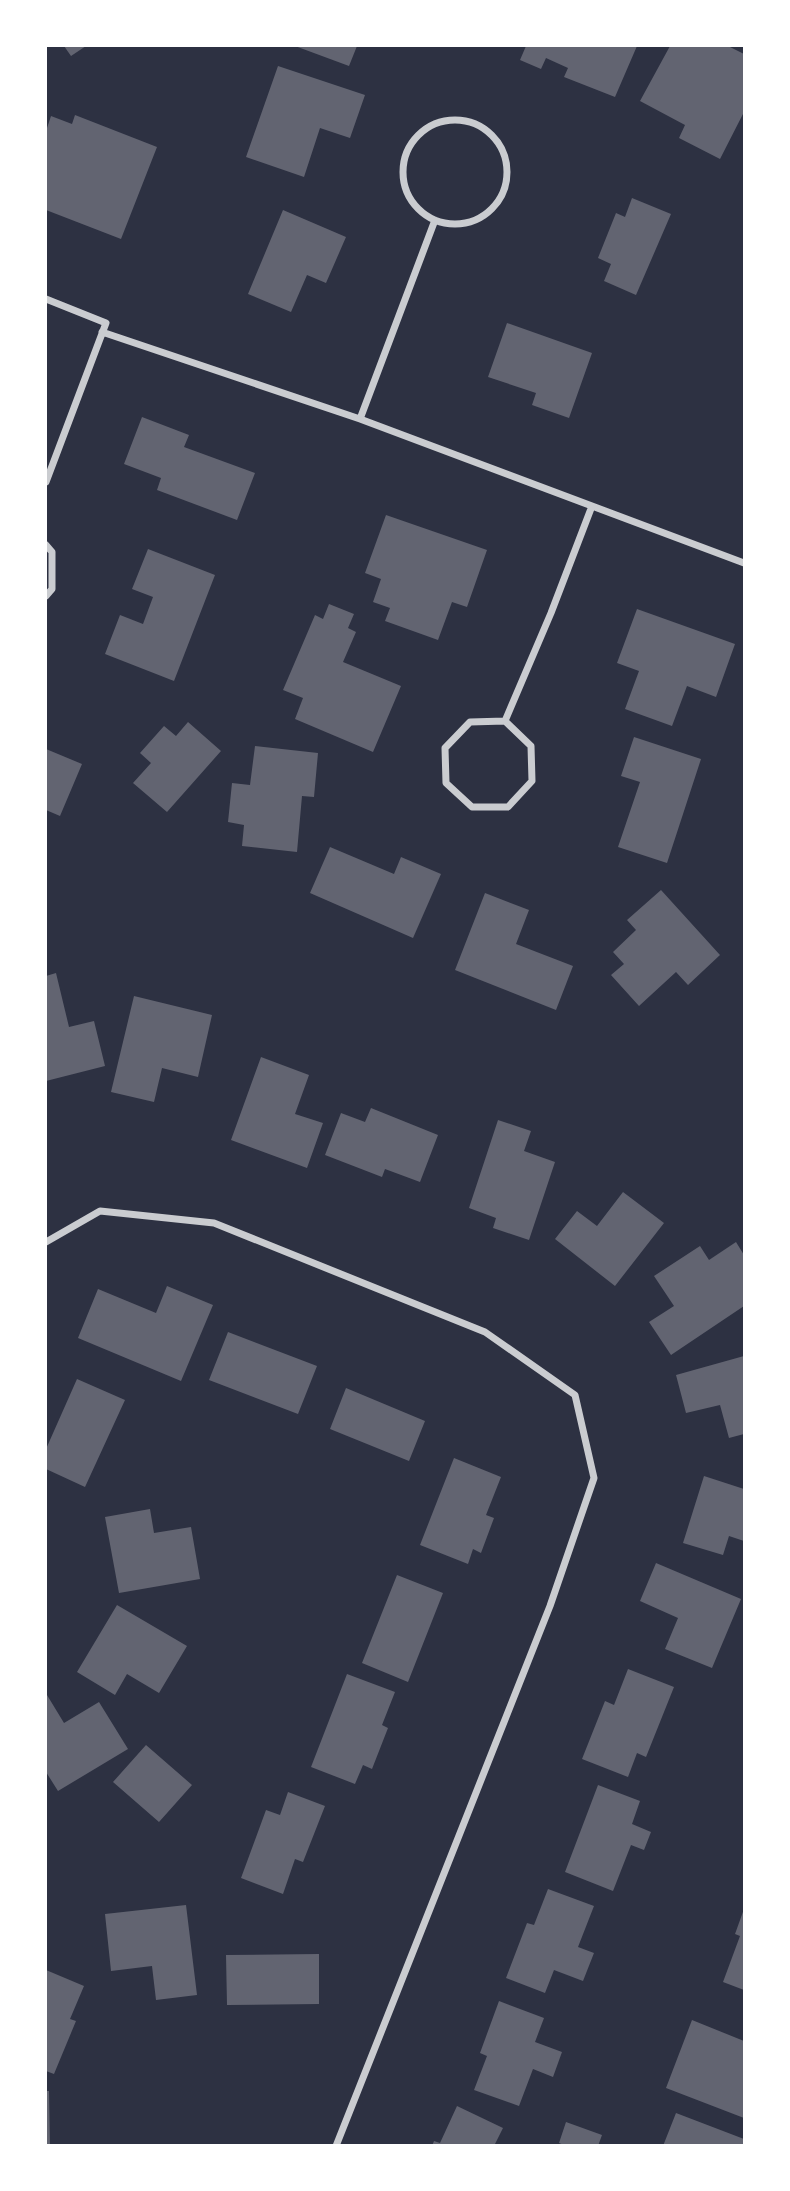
<svg xmlns="http://www.w3.org/2000/svg" width="790" height="2191" viewBox="0 0 790 2191" font-family="'Work Sans',sans-serif">
	<style>
		.building { fill: #626471 }
		.lines { fill: none; stroke-linecap: round; stroke-linejoin: round }
		.minor { stroke: #caccd0; stroke-width: 7 }
	</style>
	<rect width="100%" height="100%" fill="#2d3142"/>
	<!-- building -->
	<path class="building" d="M 64,46 L 86,46 L 71,56 Z
		M 295,46 L 357,46 L 349,66 Z
		M 526,46 L 637,46 L 615,97 L 564,77 L 568,68 L 546,58 L 541,69 L 520,60 Z
		M 670,46 L 728,46 L 744,54 L 744,112 L 720,159 L 679,138 L 685,125 L 640,101 Z
		M 278,66 L 365,95 L 350,138 L 320,128 L 304,177 L 246,157 Z
		M 75,115 L 157,147 L 121,239 L 46,210 L 46,131 L 51,116 L 72,124 Z
		M 632,198 L 671,214 L 636,295 L 604,281 L 611,264 L 598,258 L 616,213 L 625,217 Z
		M 283,210 L 346,237 L 326,283 L 307,275 L 291,312 L 248,294 Z
		M 507,323 L 592,353 L 569,418 L 532,405 L 536,393 L 488,377 Z
		M 142,417 L 189,435 L 184,447 L 255,473 L 237,520 L 157,490 L 161,478 L 124,464 Z
		M 386,515 L 487,550 L 467,607 L 452,602 L 438,640 L 385,621 L 390,608 L 373,602 L 381,579 L 365,573 Z
		M 148,549 L 215,575 L 174,681 L 105,654 L 120,615 L 143,624 L 153,597 L 132,589 Z
		M 329,604 L 354,614 L 348,628 L 356,632 L 343,662 L 401,686 L 373,752 L 295,719 L 303,698 L 283,690 L 315,615 L 323,619 Z
		M 637,609 L 735,644 L 716,697 L 687,686 L 672,726 L 625,709 L 639,671 L 617,663 Z
		M 188,722 L 221,751 L 167,812 L 133,783 L 151,763 L 140,753 L 164,726 L 176,736 Z
		M 634,737 L 701,759 L 667,863 L 618,847 L 640,782 L 621,776 Z
		M 255,746 L 318,753 L 314,797 L 302,796 L 297,852 L 242,846 L 244,825 L 228,822 L 232,783 L 250,785 Z
		M 46,749 L 82,764 L 60,816 L 46,810 Z
		M 330,847 L 394,874 L 401,857 L 441,874 L 413,938 L 310,893 Z
		M 661,890 L 720,955 L 688,985 L 676,972 L 639,1006 L 611,975 L 624,964 L 613,952 L 636,930 L 627,920 Z
		M 485,893 L 529,910 L 516,944 L 573,966 L 556,1010 L 455,970 Z
		M 56,973 L 69,1027 L 94,1021 L 105,1066 L 46,1081 L 46,976 Z
		M 134,996 L 212,1015 L 198,1077 L 162,1068 L 154,1102 L 111,1092 Z
		M 261,1057 L 309,1075 L 295,1114 L 323,1123 L 307,1168 L 231,1140 Z
		M 371,1108 L 438,1135 L 420,1182 L 385,1169 L 382,1177 L 325,1155 L 341,1113 L 365,1122 Z
		M 498,1120 L 531,1131 L 524,1151 L 555,1162 L 529,1240 L 493,1228 L 496,1218 L 469,1208 Z
		M 623,1192 L 664,1223 L 615,1286 L 555,1239 L 577,1211 L 597,1226 Z
		M 736,1242 L 744,1255 L 744,1306 L 671,1355 L 649,1322 L 674,1306 L 654,1276 L 700,1246 L 709,1260 Z
		M 167,1286 L 213,1305 L 181,1381 L 78,1338 L 98,1289 L 156,1313 Z
		M 228,1332 L 317,1366 L 298,1414 L 209,1380 Z
		M 744,1356 L 744,1434 L 729,1438 L 720,1405 L 686,1413 L 676,1375 Z
		M 77,1379 L 125,1400 L 85,1487 L 46,1469 L 46,1449 Z
		M 346,1388 L 425,1421 L 409,1461 L 330,1429 Z
		M 454,1458 L 501,1477 L 486,1515 L 494,1518 L 481,1553 L 473,1549 L 468,1564 L 420,1545 Z
		M 704,1476 L 744,1489 L 744,1541 L 729,1536 L 723,1555 L 683,1543 Z
		M 150,1509 L 154,1533 L 191,1527 L 200,1579 L 119,1593 L 105,1517 Z
		M 656,1563 L 741,1599 L 712,1668 L 665,1649 L 678,1618 L 640,1601 Z
		M 397,1575 L 443,1593 L 408,1682 L 362,1663 Z
		M 117,1605 L 187,1646 L 159,1693 L 127,1674 L 115,1695 L 77,1672 Z
		M 628,1669 L 674,1687 L 646,1757 L 637,1753 L 628,1777 L 582,1759 L 605,1701 L 614,1705 Z
		M 347,1674 L 395,1692 L 382,1725 L 388,1728 L 372,1769 L 363,1765 L 355,1784 L 311,1767 Z
		M 47,1695 L 64,1723 L 99,1702 L 128,1749 L 58,1791 L 46,1772 L 46,1696 Z
		M 146,1745 L 192,1785 L 159,1822 L 113,1782 Z
		M 598,1785 L 640,1801 L 632,1824 L 651,1832 L 644,1850 L 631,1845 L 613,1891 L 565,1872 Z
		M 288,1792 L 325,1806 L 303,1862 L 295,1859 L 283,1894 L 241,1878 L 266,1810 L 280,1815 Z
		M 548,1889 L 594,1906 L 578,1947 L 594,1953 L 583,1981 L 554,1970 L 545,1993 L 506,1978 L 527,1923 L 534,1925 Z
		M 186,1905 L 197,1995 L 156,2000 L 152,1966 L 111,1971 L 105,1914 Z
		M 744,1909 L 744,1990 L 723,1982 L 740,1936 L 735,1934 Z
		M 319,1954 L 319,2004 L 227,2005 L 226,1955 Z
		M 46,1970 L 84,1986 L 70,2019 L 76,2021 L 54,2074 L 46,2071 Z
		M 499,2001 L 544,2018 L 535,2042 L 562,2052 L 553,2077 L 533,2069 L 519,2106 L 474,2090 L 487,2056 L 480,2053 Z
		M 692,2020 L 744,2041 L 744,2118 L 666,2088 Z
		M 46,2091 L 49,2091 L 50,2146 L 46,2146 Z
		M 457,2106 L 503,2128 L 494,2146 L 432,2146 L 434,2141 L 440,2143 Z
		M 676,2113 L 744,2139 L 744,2146 L 663,2146 Z
		M 566,2122 L 602,2135 L 598,2146 L 566,2146 L 559,2143 Z"/>
	<g class="lines">
		<!-- minor -->
		<path class="minor" d="M403 172a52 52 0 1 1 104 0a52 52 0 1 1-104 0Z
			M 46,299 L 106,323 L 46,482
			M 102,332 L 360,419 L 744,563
			M 360,419 L 435,220
			M 46,545 L 52,552 L 52,589 L 46,596
			M 505,721 L 531,746 L 532,781 L 508,807 L 472,807 L 446,783 L 445,748 L 470,722 Z
			M 505,721 L 551,613 L 592,506
			M 46,1242 L 100,1211 L 214,1223 L 485,1332 L 575,1395 L 594,1478 L 550,1606 L 336,2146"/>
	</g>
	<!-- border -->
	<rect width="790" height="2191" fill="none" stroke="#ffffff" stroke-width="94"/>
</svg>
